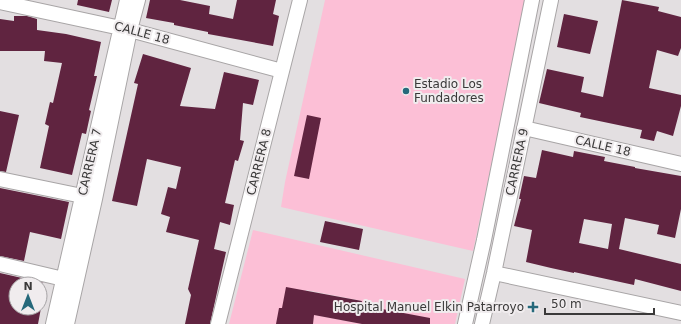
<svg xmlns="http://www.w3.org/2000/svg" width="681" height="324" viewBox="0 0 681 324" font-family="'DejaVu Sans',sans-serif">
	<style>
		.green { fill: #fcbfd6; fill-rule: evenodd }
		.building { fill: #602440; fill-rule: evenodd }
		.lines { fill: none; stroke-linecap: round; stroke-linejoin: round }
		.minor-casing { stroke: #a8a5a6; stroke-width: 16 }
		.minor { stroke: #fff; stroke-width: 14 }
		.poi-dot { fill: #26697b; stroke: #f0ecee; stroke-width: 1.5 }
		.labels { text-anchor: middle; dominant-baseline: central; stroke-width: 4; stroke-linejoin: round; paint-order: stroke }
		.street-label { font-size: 12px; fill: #3a3939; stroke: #f0ecee }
		.poi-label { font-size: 12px; fill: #3a3939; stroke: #f0ecee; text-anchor: start }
	</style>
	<rect width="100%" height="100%" fill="#e3dfe1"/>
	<!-- green -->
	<path class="green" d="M 325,0 L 526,0 L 473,251 L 281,207 L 285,182 Z
		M 253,230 L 465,279 L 455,324 L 229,324 ZM 306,290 L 362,301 L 357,323 L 301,312 Z"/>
	<!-- building -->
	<path class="building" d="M 78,0 L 112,0 L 109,12 L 77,5 Z
		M 150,0 L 180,0 L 210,6 L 209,14 L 233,19 L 237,0 L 276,0 L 273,14 L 279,16 L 273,46 L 208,34 L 208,32 L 174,25 L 174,23 L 146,18 Z
		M 622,0 L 659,7 L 658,11 L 681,17 L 681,48 L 678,56 L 657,50 L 649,88 L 681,95 L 681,106 L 673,136 L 657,131 L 654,141 L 640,138 L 642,130 L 580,117 L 581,113 L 539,103 L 547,69 L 584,77 L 581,92 L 603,97 Z
		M 564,14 L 598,21 L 590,54 L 557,47 Z
		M 14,16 L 27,16 L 37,19 L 37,30 L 66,34 L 101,42 L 94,76 L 97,76 L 89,110 L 91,111 L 86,134 L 82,133 L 72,175 L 40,168 L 49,126 L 45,124 L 50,102 L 53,103 L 62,63 L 44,61 L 45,51 L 0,51 L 0,19 L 14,21 Z
		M 143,54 L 191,68 L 180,106 L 215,109 L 224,72 L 259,80 L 253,105 L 243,103 L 240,140 L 244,141 L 238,161 L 235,160 L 225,203 L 234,205 L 230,225 L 220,222 L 214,249 L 226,252 L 210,324 L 185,324 L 191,295 L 188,289 L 199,240 L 166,232 L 170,217 L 161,214 L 168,187 L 176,189 L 181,167 L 147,159 L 137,206 L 112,201 L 138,84 L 134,83 Z
		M 0,111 L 19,115 L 6,172 L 0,171 Z
		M 307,115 L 321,118 L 309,179 L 294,176 Z
		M 542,150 L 573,157 L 574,151 L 605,157 L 604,161 L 635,167 L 635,168 L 681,176 L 681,209 L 675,238 L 657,234 L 659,225 L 625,218 L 619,249 L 681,264 L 681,291 L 635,279 L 634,285 L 574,272 L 574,273 L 551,268 L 526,262 L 532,230 L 514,226 L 521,199 L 519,199 L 524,176 L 536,178 ZM 584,219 L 612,224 L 608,249 L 579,243 Z
		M 0,188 L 69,202 L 61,239 L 30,232 L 24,261 L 0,256 Z
		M 325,221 L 363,229 L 359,250 L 320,242 Z
		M 0,273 L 44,283 L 16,284 L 16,308 L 41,308 L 38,324 L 0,324 Z
		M 286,287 L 362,301 L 361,305 L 430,318 L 430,324 L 362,324 L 314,315 L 313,324 L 276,324 L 279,308 L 282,308 Z"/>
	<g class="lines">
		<!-- minor casing -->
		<g class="minor-casing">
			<path id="minor" d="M 0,2 L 130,30 L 282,71
				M 524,128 L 681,164
				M 0,179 L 92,198
				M 0,264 L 72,281
				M 494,273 L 681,313
				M 53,324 L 127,0
				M 67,324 L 95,199 L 130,30 L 138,0
				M 218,324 L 300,0
				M 465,324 L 484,240 L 532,0
				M 482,324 L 494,273 L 551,0"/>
		</g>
		<!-- minor -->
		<use href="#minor" class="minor"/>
	</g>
	<!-- markers -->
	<g class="poi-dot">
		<circle cx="406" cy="91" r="4"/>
		<path d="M531 301h4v4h4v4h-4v4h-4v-4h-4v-4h4z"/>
	</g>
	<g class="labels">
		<!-- street labels -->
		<g class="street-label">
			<text transform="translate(142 33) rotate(15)">CALLE 18</text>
			<text transform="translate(603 146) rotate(13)">CALLE 18</text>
			<text transform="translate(90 162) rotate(-77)">CARRERA 7</text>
			<text transform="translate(259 162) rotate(-76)">CARRERA 8</text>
			<text transform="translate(517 162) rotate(-78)">CARRERA 9</text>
		</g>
		<!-- poi labels -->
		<g class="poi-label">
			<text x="414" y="84">Estadio Los<tspan x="414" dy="14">Fundadores</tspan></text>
			<text x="524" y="307" text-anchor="end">Hospital Manuel Elkin Patarroyo</text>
		</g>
	</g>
	<!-- north arrow -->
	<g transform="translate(28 296)"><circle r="19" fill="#f0ecee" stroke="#a7a4a6"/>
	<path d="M0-3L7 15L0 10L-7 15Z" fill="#26697b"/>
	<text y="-6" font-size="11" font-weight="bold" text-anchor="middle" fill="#3a3939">N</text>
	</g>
	<!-- scale -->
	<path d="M545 308v6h109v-6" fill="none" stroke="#3a3939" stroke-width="2"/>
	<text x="551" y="308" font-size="12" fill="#3a3939" stroke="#f0ecee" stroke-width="3" paint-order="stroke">50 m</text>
</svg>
